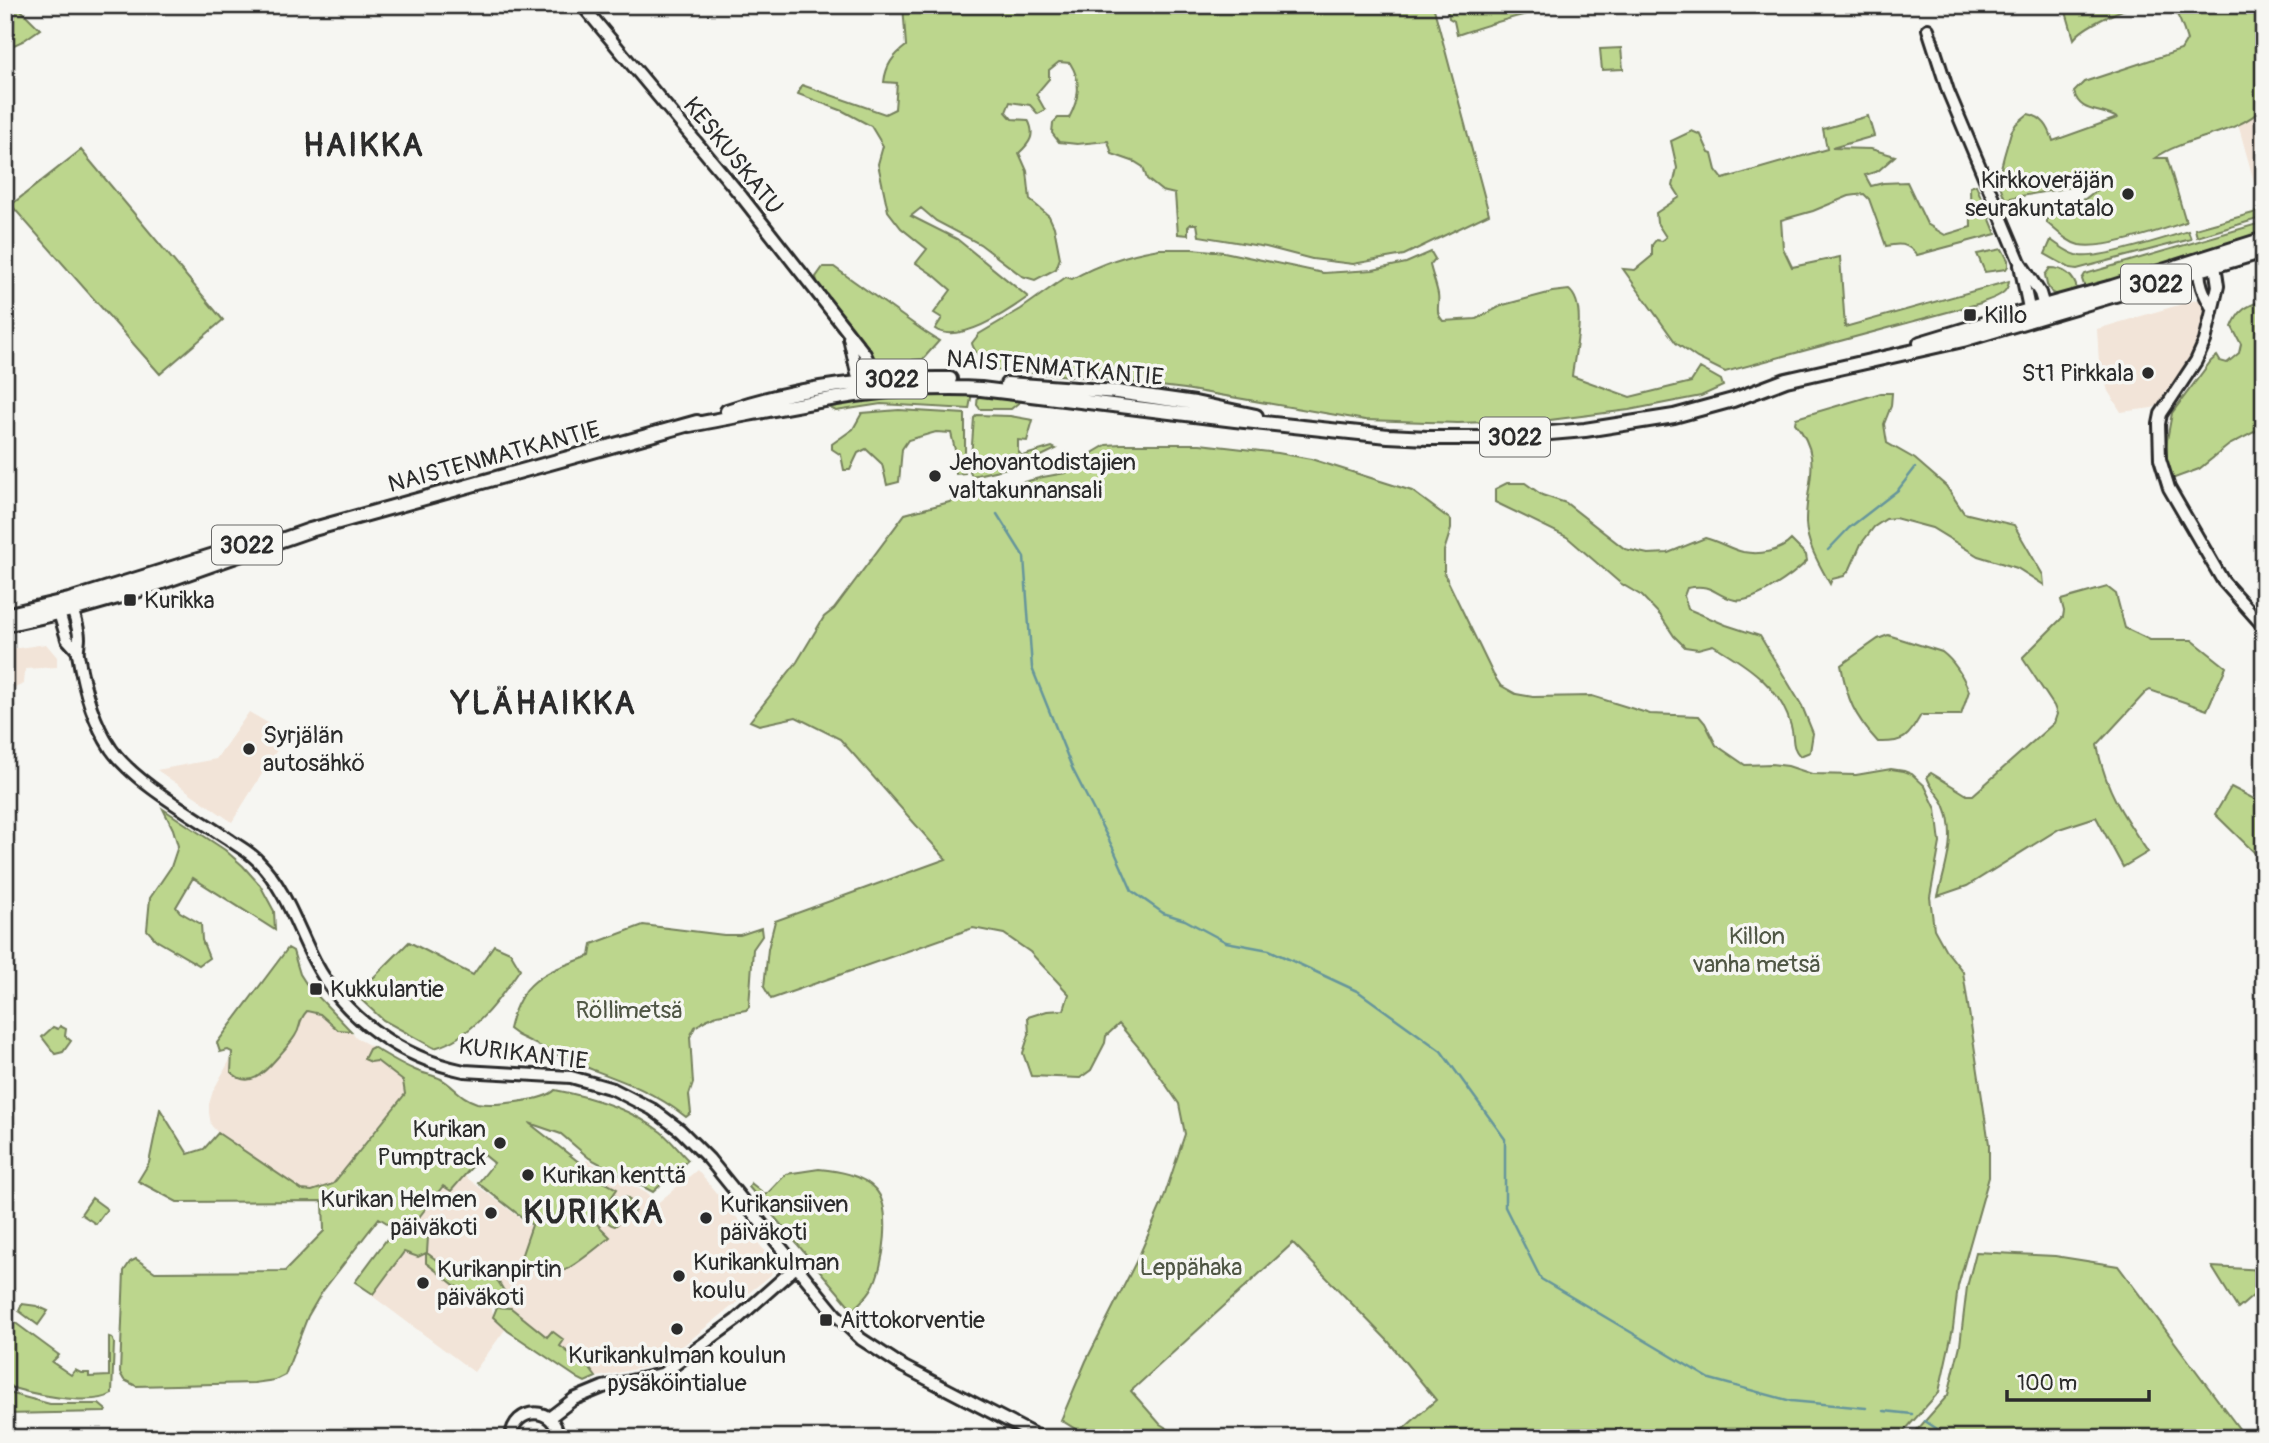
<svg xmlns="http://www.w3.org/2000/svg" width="2269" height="1443" viewBox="0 0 2269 1443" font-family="Pangolin,sans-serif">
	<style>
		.built { fill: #f2e4d8 }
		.green { fill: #bcd68d; stroke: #74805c; stroke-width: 2 }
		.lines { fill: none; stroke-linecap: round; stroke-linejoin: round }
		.stream { stroke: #66969b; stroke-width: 2.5 }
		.secondary-casing { stroke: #2b2b2b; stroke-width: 16 }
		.primary-casing { stroke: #2b2b2b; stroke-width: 18 }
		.secondary { stroke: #f6f6f2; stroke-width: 10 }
		.primary { stroke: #f6f6f2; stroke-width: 12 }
		.poi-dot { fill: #2b2b2b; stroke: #f6f6f2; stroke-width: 2.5 }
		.labels { text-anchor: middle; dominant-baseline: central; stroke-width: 7; stroke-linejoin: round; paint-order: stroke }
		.shield { fill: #f6f6f2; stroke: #686867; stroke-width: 2 }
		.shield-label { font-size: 23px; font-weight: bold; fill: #2b2b2b }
		.street-label { font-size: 24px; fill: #2b2b2b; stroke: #f6f6f2 }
		.poi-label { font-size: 24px; fill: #2b2b2b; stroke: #f6f6f2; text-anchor: start }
		.park-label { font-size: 24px; fill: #4f5644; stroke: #f6f6f2 }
		.district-label { font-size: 32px; font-weight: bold; letter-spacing: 2px; fill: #2b2b2b; stroke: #f6f6f2 }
	</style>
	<rect width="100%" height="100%" fill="#f6f6f2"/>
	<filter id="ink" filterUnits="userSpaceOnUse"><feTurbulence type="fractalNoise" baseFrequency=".0143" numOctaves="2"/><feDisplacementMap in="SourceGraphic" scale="14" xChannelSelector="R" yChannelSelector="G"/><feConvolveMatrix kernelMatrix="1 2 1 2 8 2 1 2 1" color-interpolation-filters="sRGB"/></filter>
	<g filter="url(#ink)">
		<!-- built -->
		<path class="built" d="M 2264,107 L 2264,209 L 2262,210 L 2238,124 Z
			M 2199,299 L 2204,303 L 2205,321 L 2196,349 L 2162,404 L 2152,408 L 2121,412 L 2108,391 L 2099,363 L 2097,329 Z
			M 46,644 L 57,657 L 57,667 L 25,669 L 24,684 L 5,692 L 5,650 Z
			M 249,712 L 287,734 L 232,822 L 157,770 L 216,759 Z
			M 307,1011 L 320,1014 L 331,1025 L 351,1031 L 356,1038 L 373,1047 L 369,1049 L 377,1061 L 403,1081 L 405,1094 L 333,1184 L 312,1191 L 302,1190 L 218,1133 L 211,1125 L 209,1113 L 209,1104 L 213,1091 L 231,1058 L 230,1065 L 299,1021 Z
			M 587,1160 L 648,1194 L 654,1206 L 697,1170 L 774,1262 L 771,1275 L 664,1361 L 651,1366 L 597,1377 L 510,1309 L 507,1293 L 490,1303 L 494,1317 L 507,1327 L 474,1372 L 371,1295 L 403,1252 L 411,1226 L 450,1176 L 463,1175 L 531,1226 L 577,1167 Z"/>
		<!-- green -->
		<path class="green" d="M 5,5 L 16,5 L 40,29 L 23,41 L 5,49 Z
			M 903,5 L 1433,5 L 1489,214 L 1404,255 L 1353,264 L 1312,259 L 1266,247 L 1199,236 L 1197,224 L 1191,224 L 1188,227 L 1188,235 L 1178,234 L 1175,194 L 1162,191 L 1147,179 L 1143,167 L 1135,162 L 1112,154 L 1108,141 L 1077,144 L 1059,142 L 1052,133 L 1053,123 L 1058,118 L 1069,118 C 1079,99 1082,82 1070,63 L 1059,62 L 1049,70 L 1049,79 L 1036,94 L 1045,110 L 1038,114 L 1030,105 L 1010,102 L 1006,112 L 1012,119 L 1028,120 C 1036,135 1030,143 1019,153 L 1027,171 L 1030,200 L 1049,216 L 1054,227 L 1060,258 L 1056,269 L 1035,280 L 1022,276 L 980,244 L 936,221 L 921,208 L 911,216 L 957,239 L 1028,297 C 1007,312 959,345 935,329 L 942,318 L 934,313 L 951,290 L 935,276 L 916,263 L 927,249 L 901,228 L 888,211 L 878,164 L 883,146 L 871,126 L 843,111 L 798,94 L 802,85 L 885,114 L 895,109 L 897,83 L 884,82 C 886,65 893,56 906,46 Z
			M 1446,5 L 1571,5 C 1532,11 1495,22 1457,35 L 1454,21 L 1449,18 Z
			M 2064,5 L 2140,5 C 2123,8 2083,26 2074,39 Z
			M 2164,5 L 2264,5 L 2264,107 C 2234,137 2188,135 2155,158 L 2167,158 L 2186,222 C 2161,230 2104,250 2079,245 C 2067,242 2057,231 2047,223 L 2047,206 L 2085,199 L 2109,180 L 2005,199 L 1998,180 L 2004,156 L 2011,132 L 2016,124 L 2028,114 C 2043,117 2049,127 2053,141 L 2117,118 C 2100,108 2080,114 2074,92 L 2084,82 L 2181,50 L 2187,40 C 2183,27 2179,16 2172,6 Z
			M 1621,48 L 1623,69 L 1602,70 L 1600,49 Z
			M 1868,116 L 1874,136 L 1832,148 L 1871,149 L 1895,156 L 1878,171 L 1865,175 L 1871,186 L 1883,183 L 1907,182 L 1927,224 L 1945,235 L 1971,227 L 1970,187 L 1976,185 L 1996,234 L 1917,255 C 1907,243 1900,243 1886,246 L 1869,199 L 1864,194 L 1849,196 L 1813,211 L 1781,220 L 1783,248 L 1792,267 L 1840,257 L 1845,327 L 2009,281 C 2008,295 1993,298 1981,303 L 1725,372 L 1697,358 L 1676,343 L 1623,269 L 1635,270 L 1652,256 L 1652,245 L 1656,240 L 1661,241 L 1666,237 L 1657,223 L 1656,213 L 1680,197 L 1673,186 L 1677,168 L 1671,141 L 1692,131 L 1701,135 L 1709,153 L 1712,154 L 1716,170 L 1723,179 L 1827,149 L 1823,129 Z
			M 81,150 L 223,320 L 160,374 L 11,205 Z
			M 2264,210 L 2264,217 L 2197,237 L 2195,229 Z
			M 2264,222 L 2264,233 L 2085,288 L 2082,279 L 2085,274 Z
			M 2188,231 L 2191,239 L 2077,269 L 2070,268 L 2045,254 L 2051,240 C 2059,246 2070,254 2080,256 C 2101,259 2166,238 2188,231 Z
			M 1159,249 L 1192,249 L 1224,252 L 1323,273 L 1373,270 L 1406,263 L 1431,252 L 1435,259 L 1430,265 C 1432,274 1436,284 1438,294 C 1440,305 1434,312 1443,321 L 1476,319 L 1503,305 L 1552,292 L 1569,290 C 1588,305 1574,355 1572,376 L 1630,397 L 1691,382 L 1700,368 L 1721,380 L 1723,386 L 1701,396 L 1629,410 L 1550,420 L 1458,423 L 1365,420 L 1185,389 L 1086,377 L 995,370 L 989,372 C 985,365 972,348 972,343 L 979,334 L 1021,309 L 1066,277 L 1072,279 C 1099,264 1128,254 1159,249 Z
			M 2002,249 L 2008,260 L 2008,266 L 2006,269 L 1985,272 L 1977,254 Z
			M 823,267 L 834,267 L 925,332 L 939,341 L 923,359 L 913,360 L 915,369 C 906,370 895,373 887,369 C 869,362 829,301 817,282 L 816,277 Z
			M 2050,268 C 2064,268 2074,276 2077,289 L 2059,295 L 2052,293 L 2047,285 L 2045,275 Z
			M 2264,300 L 2264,427 L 2229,445 L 2199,469 L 2172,479 L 2165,451 L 2172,413 L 2211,361 L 2217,356 L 2220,361 L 2227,363 L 2239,353 L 2241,344 L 2232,327 C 2239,309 2247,306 2264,300 Z
			M 901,393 L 972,393 L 969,409 L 881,404 L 836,411 L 830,408 L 830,405 Z
			M 1881,393 L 1892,393 L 1891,406 L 1884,424 L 1887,443 L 1915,459 L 1946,486 L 1964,513 L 2014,525 L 2043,575 L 2044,585 L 2017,568 L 1978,556 L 1932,528 L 1895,518 L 1886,519 L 1874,527 L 1861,544 L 1850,569 L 1844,576 L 1832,579 L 1830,584 C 1819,564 1807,545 1806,523 C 1805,483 1825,459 1795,423 L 1796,418 Z
			M 978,394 L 1022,400 L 1011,409 L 980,409 L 977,405 Z
			M 899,410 L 965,414 L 965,473 L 956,474 L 956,454 L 951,433 L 936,432 L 908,440 L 902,449 L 899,482 L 887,485 L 882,464 L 866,449 L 858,453 L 850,470 L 844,470 L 841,455 L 832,449 L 832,444 L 853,429 L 862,413 Z
			M 977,415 L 1010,416 L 1033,420 L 1027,441 L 1018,440 L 1018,451 L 1022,456 L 1052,447 L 1056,449 L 1025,464 L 972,476 L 970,471 L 974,418 Z
			M 1121,444 L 1200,444 L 1278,453 L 1311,459 L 1412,491 L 1451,520 L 1451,529 L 1444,551 L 1444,573 L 1493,674 L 1500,685 L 1516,694 L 1533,697 L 1592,696 L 1650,714 L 1699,716 L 1705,723 L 1716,745 L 1745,765 L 1771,764 L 1788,766 L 1812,774 L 1856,775 L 1891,769 L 1904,771 L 1912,774 L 1925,786 L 1936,809 L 1940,843 L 1930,897 L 1934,929 L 1945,949 L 1963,972 L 1989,1144 L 1989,1177 L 1958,1286 L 1953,1328 L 1939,1392 L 1898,1438 L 1393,1438 L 1436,1400 L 1388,1341 L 1293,1243 L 1131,1391 L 1160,1424 L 1183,1438 L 1090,1438 L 1061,1420 L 1086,1361 L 1139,1256 L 1162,1203 L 1185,1134 L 1179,1104 L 1146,1056 L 1119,1024 L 1106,1036 L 1105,1043 L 1091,1070 L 1080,1078 L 1031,1076 L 1023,1053 L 1029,1034 L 1028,1017 L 1047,1011 L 1064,1010 L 1069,994 L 1030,952 L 1004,934 L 973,928 L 771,999 L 764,987 L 768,949 L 775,921 L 946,859 L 840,739 L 796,717 L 759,725 L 750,721 L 797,662 L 824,617 L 834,609 L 905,514 L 1043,477 L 1065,473 L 1084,462 L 1094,452 L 1106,445 Z
			M 1507,483 L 1525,483 L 1542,495 L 1566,503 L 1625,549 L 1648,554 L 1668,553 L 1705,538 C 1718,541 1730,549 1743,552 C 1759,555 1780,552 1791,540 L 1806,555 L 1807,561 C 1794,574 1754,604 1735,600 C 1713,595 1714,583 1687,588 L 1684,596 L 1688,609 L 1726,625 L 1760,636 L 1802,706 L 1813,733 L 1810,752 L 1800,756 C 1790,745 1795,739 1791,726 C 1780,686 1747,665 1713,645 L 1698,649 L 1685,647 L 1674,636 L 1660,615 L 1642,596 L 1620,583 L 1567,537 L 1495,502 L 1495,489 Z
			M 2107,587 L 2116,594 L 2125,628 L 2150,640 L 2192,640 L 2226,667 L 2207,710 L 2150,690 L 2145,693 L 2097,745 C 2105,789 2123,816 2148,852 L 2123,867 L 2096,817 L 2059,829 L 1967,886 L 1938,896 C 1946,865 1957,834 1944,804 C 1939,794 1929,787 1927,776 L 1931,773 L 1967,795 L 1973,795 L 2054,723 L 2057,714 L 2054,706 L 2023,659 L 2023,657 L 2063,617 L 2064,611 L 2061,600 Z
			M 1888,635 L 1942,652 C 1955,662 1963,676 1969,691 L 1961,715 L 1921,715 C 1908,737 1905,743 1878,742 C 1854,716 1847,699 1841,665 L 1878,639 Z
			M 2231,787 L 2264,804 L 2264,877 L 2255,853 L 2215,814 Z
			M 163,809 L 225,850 L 243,866 L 260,885 L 274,911 L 275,930 L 193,878 L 176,907 L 180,912 L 201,924 L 202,940 L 209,958 L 199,965 L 156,940 L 147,930 L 150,898 L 171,867 L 178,846 L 173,829 Z
			M 643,925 L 724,935 L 740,935 L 761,928 L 762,936 L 753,949 L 749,1007 L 746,1010 L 717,1015 L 706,1020 L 695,1027 L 690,1037 L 693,1083 L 689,1095 L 691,1113 L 686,1117 C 652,1090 620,1080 580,1065 C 559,1057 538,1045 517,1035 L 509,1029 C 520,979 546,972 590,956 L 592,944 Z
			M 409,942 L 473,975 L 494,945 L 510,952 L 520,969 C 499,1000 472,1038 434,1048 L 383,1020 L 356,995 Z
			M 288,948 L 293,951 L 300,974 L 307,985 L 351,1031 L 338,1030 L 320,1014 L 307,1011 C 297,1022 302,1026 295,1036 C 290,1044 283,1051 277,1058 C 264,1073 249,1090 231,1072 L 232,1052 L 228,1050 L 220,1052 L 217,1043 Z
			M 60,1026 L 66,1029 L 65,1036 L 71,1041 L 63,1052 L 55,1054 L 42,1037 L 53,1027 L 58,1029 Z
			M 373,1047 C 386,1055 401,1064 415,1070 C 424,1074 433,1075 441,1079 C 454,1086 460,1098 477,1103 C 492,1106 545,1101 555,1090 C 592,1097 631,1109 661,1132 C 671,1140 679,1151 688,1160 L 653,1192 L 589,1158 L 561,1134 L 529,1123 L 580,1163 L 577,1167 L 617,1189 L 595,1222 L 610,1237 C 599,1246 570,1271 557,1273 C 543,1276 531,1267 520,1260 L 532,1225 L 478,1183 L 494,1163 L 483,1154 L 451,1191 L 443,1186 L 413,1225 L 428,1237 L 427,1253 L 458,1276 C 485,1267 488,1263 504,1291 L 487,1304 L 472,1293 L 462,1291 L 426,1263 L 426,1253 L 418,1257 L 404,1252 L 373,1294 L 355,1282 L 395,1228 L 379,1218 L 322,1292 L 308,1316 L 285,1375 L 275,1380 L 254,1383 L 136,1386 L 124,1380 L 120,1373 L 124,1271 L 130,1262 L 136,1259 L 155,1272 L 285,1271 L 324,1231 L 323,1201 L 177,1202 L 138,1181 L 149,1163 L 160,1109 L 188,1154 L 204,1149 L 218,1133 L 302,1190 L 312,1191 L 333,1184 L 405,1094 L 403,1081 L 377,1061 L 371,1062 L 364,1059 L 369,1049 Z
			M 819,1169 C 838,1171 861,1174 875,1189 C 893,1207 884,1268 872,1288 C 868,1296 860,1302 854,1309 L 847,1303 L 749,1187 L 751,1183 L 766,1195 L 786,1174 Z
			M 623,1197 L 628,1198 L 635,1207 L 635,1211 L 615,1226 C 609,1225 603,1219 603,1213 Z
			M 92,1198 L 107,1209 L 96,1224 L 81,1214 Z
			M 1976,1252 L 2055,1256 L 2118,1266 L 2246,1438 L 1910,1438 L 1948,1395 L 1960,1345 L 1967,1287 Z
			M 2212,1267 L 2264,1270 L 2264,1295 L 2254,1295 L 2238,1309 Z
			M 22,1304 L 37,1306 L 48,1311 L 38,1325 L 19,1311 Z
			M 497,1307 L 511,1308 L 547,1337 L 552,1331 L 564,1340 L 560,1346 L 590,1369 L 596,1377 L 585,1382 L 579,1379 L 508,1331 L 493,1317 Z
			M 6,1316 L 59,1355 L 52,1362 L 71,1375 L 75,1370 L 81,1373 L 89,1373 L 89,1377 L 109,1376 L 109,1337 L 112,1338 L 114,1343 L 112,1394 C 92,1407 28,1394 5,1385 Z
			M 5,1392 L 50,1404 L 99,1404 L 106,1410 L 105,1412 L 5,1414 Z"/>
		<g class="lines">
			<!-- stream -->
			<path class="stream" d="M 997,514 L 1024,557 L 1032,668 L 1073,770 L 1113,848 L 1132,891 L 1163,913 L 1185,920 L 1226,942 L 1269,950 L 1359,992 L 1441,1051 L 1505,1139 L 1505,1207 L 1541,1279 L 1710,1379 L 1791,1401 L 1866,1408
				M 1828,550 L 1849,528 L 1898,490 L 1915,468
				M 1884,1411 L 1912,1414
				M 1925,1421 L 1951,1438"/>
			<!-- secondary casing -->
			<g class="secondary-casing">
				<path id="secondary" d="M 582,5 L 742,197 L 865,354 L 876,379 L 877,390
					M 1928,29 L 1948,91 L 2020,262 L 2040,293 L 2046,313
					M 2212,261 L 2215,265 L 2218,286 L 2205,341 L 2196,361 L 2161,414 L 2159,424 L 2160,459 L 2169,488 L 2223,581 L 2264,627
					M 2200,264 C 2197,281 2204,294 2212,308
					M 2020,265 L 2031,318
					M 849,338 L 861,391
					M 70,602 C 73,613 79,627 79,638 C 79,644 77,648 78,654 C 83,685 93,722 111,749 C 135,783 193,815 228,839 C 238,846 250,852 258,861 C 286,889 297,928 315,962 C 345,1019 402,1058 464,1071 L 571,1077 L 613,1089 L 652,1109 L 680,1130 L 709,1159 L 835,1314 L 861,1339 L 904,1367 L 1041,1438
					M 57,606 L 67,639 L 77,650
					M 549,1418 L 574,1399 L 603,1387 L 662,1374 L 736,1320 L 797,1266
					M 511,1438 C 513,1405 557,1405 558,1438"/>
			</g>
			<!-- primary casing -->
			<g class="primary-casing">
				<path id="primary" d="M 1920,343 L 2029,310 L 2112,287 L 2264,239
					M 1007,384 L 1117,392 L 1195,403 L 1256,416
					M 727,411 C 799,386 874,378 950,379
					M 690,425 C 786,408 882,383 981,389 L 1235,420 L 1388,436 L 1428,438 L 1494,438 L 1585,430 L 1674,416 L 1733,400 L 1786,380 L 1963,340 L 2264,251
					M 5,615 L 69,600 L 230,550
					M 5,625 L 72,610 L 128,594 L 310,530 L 697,422"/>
			</g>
			<!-- secondary -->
			<use href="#secondary" class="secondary"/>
			<!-- primary -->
			<use href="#primary" class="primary"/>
		</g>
	</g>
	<!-- markers -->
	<g class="poi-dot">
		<circle cx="2128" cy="194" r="7"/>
		<rect x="1963" y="308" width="14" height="14" rx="3.5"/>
		<circle cx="2148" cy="373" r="7"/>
		<circle cx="935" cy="476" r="7"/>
		<rect x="123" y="593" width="14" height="14" rx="3.5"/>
		<circle cx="249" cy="749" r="7"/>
		<rect x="309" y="982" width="14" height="14" rx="3.5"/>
		<circle cx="500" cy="1143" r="7"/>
		<circle cx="528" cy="1175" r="7"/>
		<circle cx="491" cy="1213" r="7"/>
		<circle cx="706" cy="1218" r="7"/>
		<circle cx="679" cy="1276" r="7"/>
		<circle cx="423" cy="1283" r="7"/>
		<rect x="819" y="1313" width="14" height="14" rx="3.5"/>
		<circle cx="677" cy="1329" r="7"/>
	</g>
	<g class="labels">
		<!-- shield labels -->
		<g class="shield">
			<rect x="2121" y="264.5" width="70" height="39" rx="5"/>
			<rect x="857" y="359.5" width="70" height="39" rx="5"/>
			<rect x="1480" y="417.5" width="70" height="39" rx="5"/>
			<rect x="212" y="525.5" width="70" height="39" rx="5"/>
		</g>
		<g class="shield-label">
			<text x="2156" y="284">3022</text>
			<text x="892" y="379">3022</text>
			<text x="1515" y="437">3022</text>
			<text x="247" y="545">3022</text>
		</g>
		<!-- street labels -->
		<g class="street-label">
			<text transform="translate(733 156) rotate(51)">KESKUSKATU</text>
			<text transform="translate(1055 368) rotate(5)">NAISTENMATKANTIE</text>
			<text transform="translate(494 457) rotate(-15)">NAISTENMATKANTIE</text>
			<text transform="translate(523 1054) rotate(7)">KURIKANTIE</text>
		</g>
		<!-- poi labels -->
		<g class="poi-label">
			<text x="2114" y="180" text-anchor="end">Kirkkoveräjän<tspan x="2114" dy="28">seurakuntatalo</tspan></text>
			<text x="1984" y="315">Killo</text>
			<text x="2134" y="373" text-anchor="end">St1 Pirkkala</text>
			<text x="949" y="462">Jehovantodistajien<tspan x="949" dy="28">valtakunnansali</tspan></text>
			<text x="144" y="600">Kurikka</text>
			<text x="263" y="735">Syrjälän<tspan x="263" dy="28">autosähkö</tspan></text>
			<text x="330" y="989">Kukkulantie</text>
			<text x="486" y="1129" text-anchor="end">Kurikan<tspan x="486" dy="28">Pumptrack</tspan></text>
			<text x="542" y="1175">Kurikan kenttä</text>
			<text x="477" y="1199" text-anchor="end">Kurikan Helmen<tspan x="477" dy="28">päiväkoti</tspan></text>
			<text x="720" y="1204">Kurikansiiven<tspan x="720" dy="28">päiväkoti</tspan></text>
			<text x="693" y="1262">Kurikankulman<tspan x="693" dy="28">koulu</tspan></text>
			<text x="437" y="1269">Kurikanpirtin<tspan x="437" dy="28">päiväkoti</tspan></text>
			<text x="840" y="1320">Aittokorventie</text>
			<text x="677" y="1355" text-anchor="middle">Kurikankulman koulun<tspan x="677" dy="28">pysäköintialue</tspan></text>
		</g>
		<!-- park labels -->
		<g class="park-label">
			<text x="1757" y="936">Killon<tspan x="1757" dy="28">vanha metsä</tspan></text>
			<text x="629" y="1010">Röllimetsä</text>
			<text x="1191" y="1267">Leppähaka</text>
		</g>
		<!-- district labels -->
		<g class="district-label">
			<text x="364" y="146">HAIKKA</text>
			<text x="544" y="704">YLÄHAIKKA</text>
			<text x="594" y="1213">KURIKKA</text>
		</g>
	</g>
	<!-- margin -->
	<rect width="2269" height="1443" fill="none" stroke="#f6f6f2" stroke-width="28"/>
	<rect x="14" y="14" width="2241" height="1415" fill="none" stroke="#2b2b2b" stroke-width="2.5" filter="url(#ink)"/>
	<!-- scale -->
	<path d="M2007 1390v10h142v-10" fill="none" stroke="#2b2b2b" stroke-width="3.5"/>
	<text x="2017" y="1390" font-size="21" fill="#2b2b2b" stroke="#f6f6f2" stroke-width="5" paint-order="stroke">100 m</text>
</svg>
